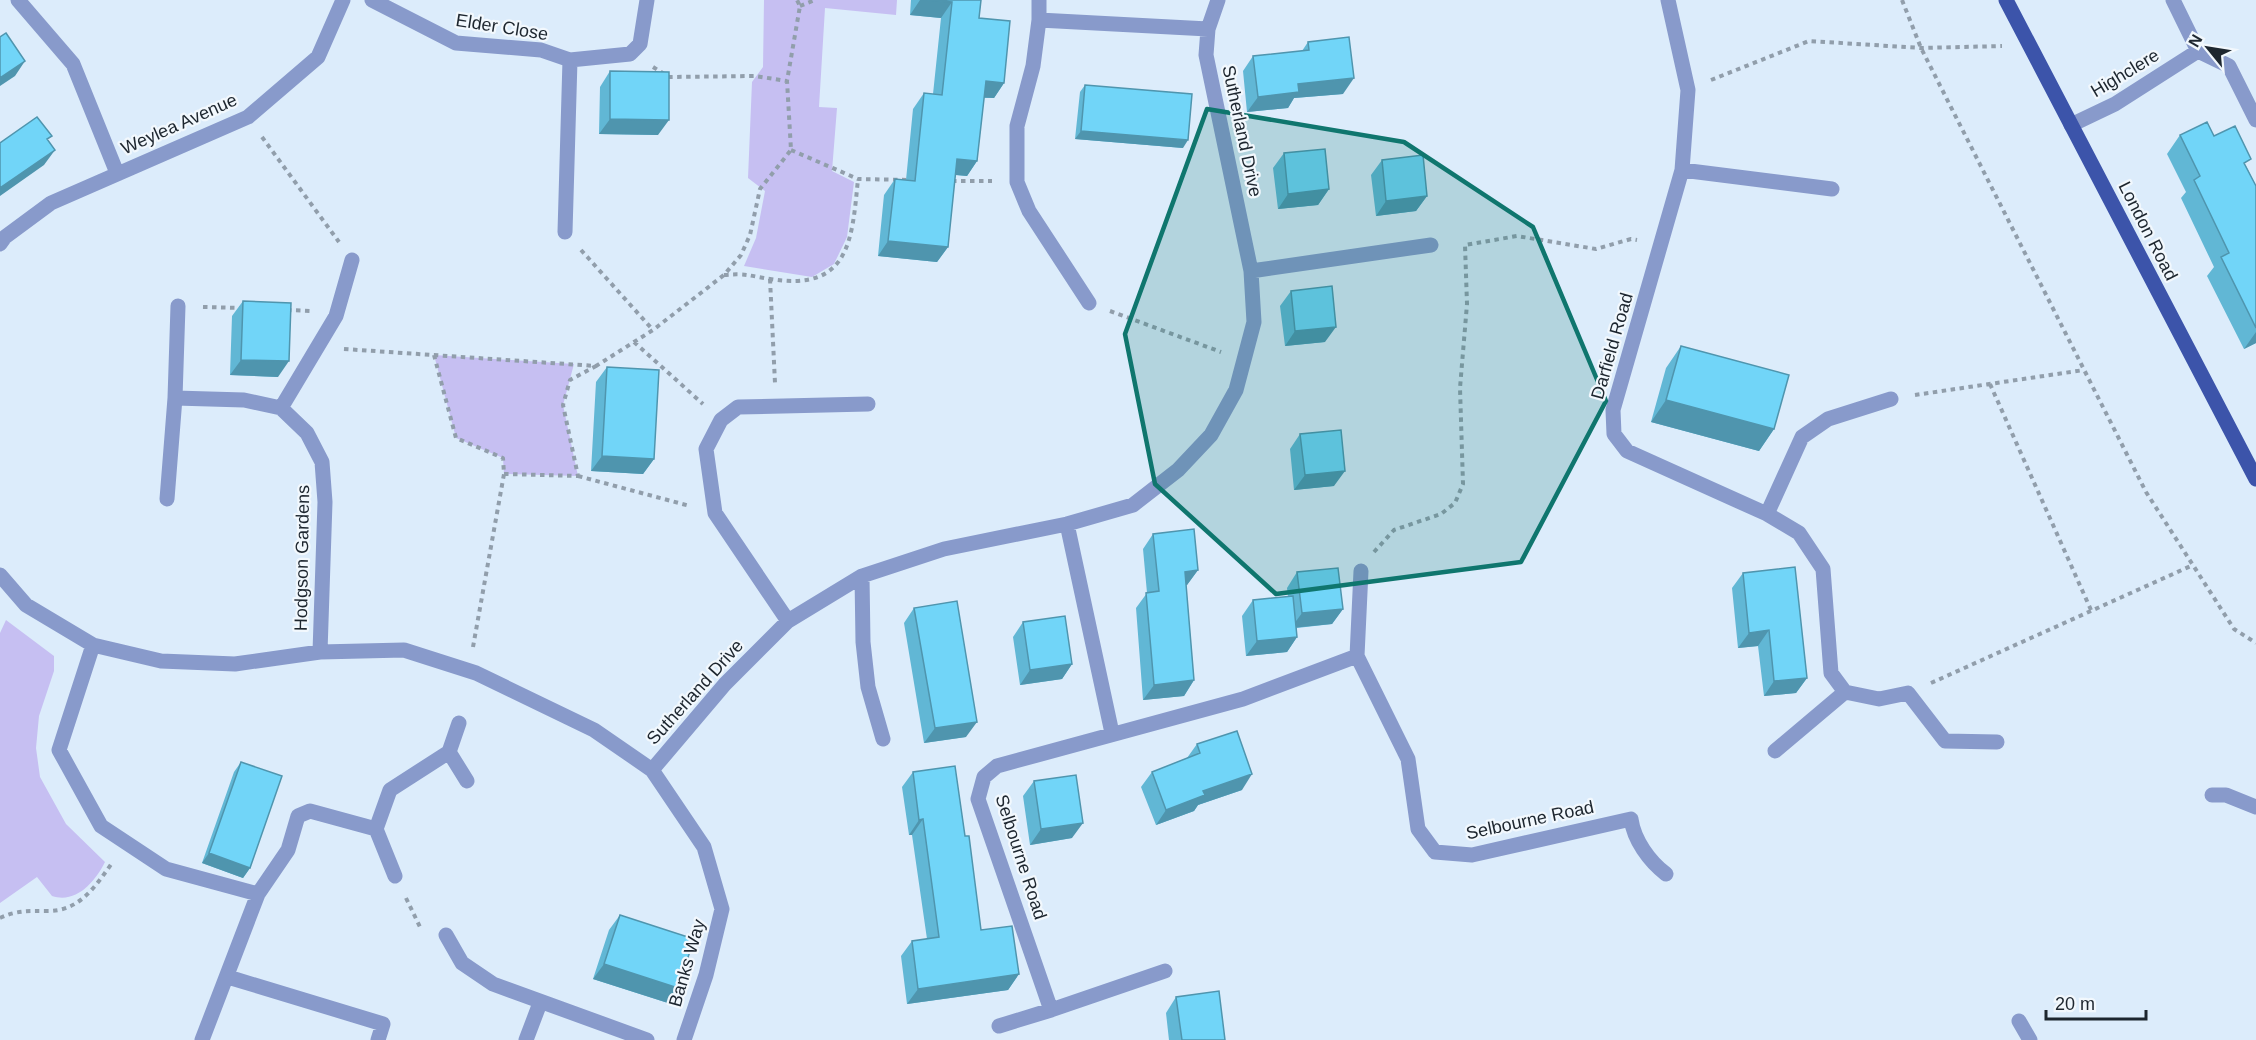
<svg xmlns="http://www.w3.org/2000/svg" width="2256" height="1040" viewBox="0 0 2256 1040" font-family="Helvetica,sans-serif">
	<style>
		.green { fill: #c6bff2 }
		.lines { fill: none; stroke-linecap: round; stroke-linejoin: round }
		.path { stroke: #919eab; stroke-width: 4; stroke-dasharray: 4.5 4.5; stroke-linecap: butt }
		.minor { stroke: #889acb; stroke-width: 15 }
		.major { stroke: #3c54aa; stroke-width: 15 }
		.wall { fill: #61b7d5 }
		.shaded-wall { fill: #4f95ae }
		.building { fill: #71d5f8; stroke: #4f95ae; stroke-width: 1.5 }
		.marked { fill: #0f766e; fill-opacity: 0.2; stroke: #0f766e; stroke-width: 4.5; stroke-linejoin: round }
		.labels { text-anchor: middle; dominant-baseline: central; stroke-width: 4.5; stroke-linejoin: round; paint-order: stroke }
		.street-label { font-size: 18px; fill: #1d262f; stroke: #f2f8fd }
	</style>
	<rect width="100%" height="100%" fill="#dcecfb"/>
	<!-- green -->
	<path class="green" d="M 764,0 L 897,0 L 896,15 L 825,8 L 819,107 L 837,108 L 832,171 L 854,182 L 847,237 L 834,264 L 812,277 L 744,266 L 756,238 L 765,191 L 748,178 L 752,82 L 763,67 Z
		M 434,355 L 574,364 L 563,405 L 578,476 L 504,474 L 503,458 L 456,438 Z
		M 6,620 L 54,656 L 54,671 L 39,716 L 36,748 L 40,777 L 66,824 L 105,862 C 95,882 76,904 52,896 L 37,877 L 0,903 L 0,633 Z"/>
	<g class="lines">
		<!-- path -->
		<path class="path" d="M 1902,0 L 1921,48 L 2146,492 L 2234,629 L 2256,643
			M 800,6 L 815,0
			M 653,67 L 669,77 L 755,76 L 787,81
			M 1711,80 L 1809,41 L 1921,48 L 2002,46
			M 262,137 L 339,242
			M 791,150 L 858,179 L 911,180
			M 952,181 L 992,181
			M 581,250 L 653,330
			M 724,275 C 746,273 750,276 770,279 C 850,292 852,240 858,179
			M 770,279 L 775,383
			M 203,307 L 243,308
			M 287,310 L 312,311
			M 1110,311 L 1221,352
			M 634,342 L 703,404
			M 344,349 L 596,366 L 653,330 L 724,275 L 741,255 L 750,235 L 760,189 L 791,150 L 787,81 L 800,6 L 797,0
			M 434,355 L 456,438 L 503,458 L 504,474 L 578,476 L 563,405 L 570,380 L 596,366
			M 1990,384 L 2091,610
			M 1915,395 L 2084,370
			M 578,476 L 690,506
			M 1374,552 L 1394,530 L 1441,514 L 1455,503 L 1463,484 L 1460,388 L 1467,304 L 1465,245 L 1517,236 L 1596,249 L 1631,239 L 1637,240
			M 473,647 L 504,474
			M 1931,683 L 2193,565
			M 406,898 L 421,929
			M 0,918 C 17,910 29,911 46,911 C 79,912 95,887 112,863"/>
		<!-- minor -->
		<path class="minor" d="M 18,0 L 73,64 L 117,173
			M 372,0 L 456,43 L 541,50 L 570,60 L 565,232
			M 1039,0 L 1039,20
			M 1668,0 L 1688,90 L 1682,170 L 1613,410 L 1614,434 L 1627,451 L 1767,514 L 1799,533 L 1823,569 L 1831,673 L 1845,692 L 1879,699 L 1908,693 L 1945,741 L 1997,742
			M 2198,51 L 2229,66 L 2256,120
			M 570,60 L 630,54 L 640,44 L 647,0
			M 2071,125 L 2115,104 L 2198,51 L 2173,0
			M 1682,170 L 1832,189
			M 0,244 L 5,237 L 51,203 L 248,117 L 318,57 L 343,0
			M 1251,271 L 1431,245
			M 1089,303 L 1029,211 L 1017,182 L 1017,126 L 1033,66 L 1039,20 L 1208,29
			M 175,398 L 178,306
			M 281,408 L 336,316 L 352,260
			M 167,499 L 175,398 L 244,400 L 281,408 L 307,433 L 322,462 L 325,502 L 320,652
			M 1767,514 L 1802,437 L 1828,419 L 1891,399
			M 1067,524 L 1112,733
			M 1361,571 L 1357,656 L 1408,759 L 1418,829 L 1435,852 L 1472,855 L 1631,819 C 1634,840 1649,861 1666,874
			M 0,575 L 26,605 L 93,645 L 161,661 L 235,664 L 320,652 L 404,650 L 476,673 L 594,730 L 652,770 L 704,847 L 722,909 L 706,975 L 684,1040
			M 862,576 L 863,642 L 868,687 L 883,739
			M 788,621 L 715,513 L 706,449 L 721,420 L 738,407 L 868,404
			M 93,645 L 59,750 L 101,826 L 166,869 L 258,894 L 288,850 L 298,816 L 310,811 L 376,829
			M 1775,751 L 1845,692
			M 449,752 L 467,781
			M 652,770 L 725,684 L 788,621 L 862,576 L 944,549 L 1067,524 L 1133,505 L 1178,470 L 1211,435 L 1236,390 L 1254,322 L 1251,271 L 1206,55 L 1208,29 L 1218,0
			M 2212,795 L 2226,795 L 2256,807
			M 395,876 L 376,829 L 390,790 L 449,752 L 459,723
			M 446,935 L 462,963 L 493,984 L 647,1040
			M 1165,971 L 1051,1010 L 978,799 L 984,777 L 997,766 L 1243,699 L 1357,656
			M 228,977 L 383,1024 L 378,1040
			M 2019,1021 L 2030,1040
			M 999,1026 L 1051,1010
			M 202,1040 L 258,894
			M 526,1040 L 540,1003"/>
		<!-- major -->
		<path class="major" d="M 2006,0 L 2256,479"/>
	</g>
	<!-- wall -->
	<path class="wall" d="M 911,0 L 981,0 L 979,18 L 1004,83 L 994,98 L 984,98 L 977,161 L 967,176 L 955,175 L 948,247 L 937,262 L 878,256 L 884,195 L 895,179 L 906,180 L 913,109 L 924,93 L 933,94 L 941,18 L 910,15 Z
		M 1308,42 L 1343,94 L 1294,98 L 1288,108 L 1247,112 L 1243,71 L 1253,56 L 1302,51 Z
		M 610,71 L 658,135 L 599,134 L 600,87 Z
		M 1085,85 L 1183,148 L 1075,139 L 1080,92 Z
		M 2180,135 L 2214,136 L 2246,166 L 2256,186 L 2256,343 L 2244,349 L 2207,276 L 2214,267 L 2181,198 L 2186,192 L 2167,154 Z
		M 1284,153 L 1329,189 L 1318,205 L 1278,209 L 1273,168 Z
		M 1382,160 L 1427,196 L 1416,211 L 1376,216 L 1371,175 Z
		M 1291,291 L 1325,342 L 1285,346 L 1280,306 Z
		M 243,301 L 278,377 L 230,375 L 232,316 Z
		M 1681,346 L 1774,429 L 1759,451 L 1651,422 L 1666,368 Z
		M 607,367 L 654,459 L 643,474 L 591,471 L 596,382 Z
		M 1300,434 L 1334,486 L 1294,490 L 1290,449 Z
		M 1153,534 L 1198,570 L 1187,585 L 1186,585 L 1194,680 L 1184,696 L 1143,700 L 1136,608 L 1147,593 L 1143,549 Z
		M 1297,572 L 1343,609 L 1332,624 L 1297,628 L 1297,637 L 1287,652 L 1246,656 L 1242,616 L 1253,600 L 1288,597 L 1287,588 Z
		M 1743,573 L 1807,678 L 1796,693 L 1764,696 L 1758,646 L 1738,648 L 1732,588 Z
		M 914,608 L 966,737 L 924,743 L 904,623 Z
		M 1023,622 L 1072,664 L 1062,679 L 1020,685 L 1013,637 Z
		M 1197,744 L 1242,790 L 1198,805 L 1194,811 L 1156,825 L 1141,787 L 1152,772 L 1187,758 Z
		M 241,762 L 250,868 L 243,878 L 202,863 L 234,772 Z
		M 913,772 L 965,836 L 981,930 L 1019,974 L 1008,990 L 907,1004 L 901,956 L 912,941 L 927,939 L 912,835 L 909,835 L 902,787 Z
		M 1034,781 L 1072,838 L 1030,845 L 1023,796 Z
		M 620,915 L 678,988 L 668,1003 L 593,979 L 609,930 Z
		M 1176,997 L 1225,1040 L 1169,1040 L 1166,1013 Z"/>
	<!-- shaded-wall -->
	<path class="shaded-wall" d="M 920,0 L 927,0 L 952,2 L 941,18 L 910,15 Z
		M 25,61 L 15,76 L 0,86 L 0,78 Z
		M 1354,78 L 1343,94 L 1294,98 L 1288,108 L 1247,112 L 1258,97 L 1298,84 Z
		M 986,81 L 1004,83 L 994,98 L 975,97 Z
		M 610,119 L 669,120 L 658,135 L 599,134 Z
		M 1081,131 L 1188,140 L 1183,148 L 1075,139 Z
		M 55,150 L 44,165 L 0,196 L 0,188 Z
		M 957,159 L 977,161 L 967,176 L 947,174 Z
		M 1329,189 L 1318,205 L 1278,209 L 1288,194 Z
		M 1427,196 L 1416,211 L 1376,216 L 1386,201 Z
		M 888,241 L 948,247 L 937,262 L 878,256 Z
		M 1336,327 L 1325,342 L 1285,346 L 1295,331 Z
		M 2256,332 L 2256,343 L 2244,349 Z
		M 241,360 L 289,361 L 278,377 L 230,375 Z
		M 1666,400 L 1774,429 L 1759,451 L 1651,422 Z
		M 602,456 L 654,459 L 643,474 L 591,471 Z
		M 1345,471 L 1334,486 L 1294,490 L 1305,475 Z
		M 1198,570 L 1187,585 L 1174,587 L 1185,572 Z
		M 1343,609 L 1332,624 L 1291,628 L 1302,613 Z
		M 1769,630 L 1758,646 L 1738,648 L 1749,633 Z
		M 1297,637 L 1287,652 L 1246,656 L 1257,641 Z
		M 1072,664 L 1062,679 L 1020,685 L 1030,670 Z
		M 1807,678 L 1796,693 L 1764,696 L 1774,681 Z
		M 1194,680 L 1184,696 L 1143,700 L 1154,685 Z
		M 977,722 L 966,737 L 924,743 L 935,728 Z
		M 1252,774 L 1242,790 L 1198,805 L 1194,811 L 1156,825 L 1166,810 L 1203,791 Z
		M 923,819 L 912,835 L 909,835 L 919,820 Z
		M 1083,823 L 1072,838 L 1030,845 L 1041,829 Z
		M 209,853 L 250,868 L 243,878 L 202,863 Z
		M 604,964 L 678,988 L 668,1003 L 593,979 Z
		M 1019,974 L 1008,990 L 907,1004 L 918,989 Z"/>
	<!-- building -->
	<path class="building" d="M 927,0 L 981,0 L 979,18 L 1010,21 L 1004,83 L 986,81 L 977,161 L 957,159 L 948,247 L 888,241 L 895,179 L 915,181 L 924,93 L 942,95 L 952,2 Z
		M 6,33 L 25,61 L 0,78 L 0,37 Z
		M 1349,37 L 1354,78 L 1298,84 L 1299,92 L 1258,97 L 1253,56 L 1309,50 L 1308,42 Z
		M 610,71 L 669,72 L 669,120 L 610,119 Z
		M 1085,85 L 1192,94 L 1188,140 L 1081,131 Z
		M 37,117 L 52,136 L 47,139 L 55,150 L 0,188 L 0,143 Z
		M 2207,122 L 2214,136 L 2235,126 L 2251,159 L 2244,163 L 2256,186 L 2256,328 L 2221,257 L 2229,253 L 2194,180 L 2200,176 L 2180,135 Z
		M 1325,149 L 1329,189 L 1288,194 L 1284,153 Z
		M 1423,155 L 1427,196 L 1386,201 L 1382,160 Z
		M 1332,286 L 1336,327 L 1295,331 L 1291,291 Z
		M 243,301 L 291,303 L 289,361 L 241,360 Z
		M 1681,346 L 1789,375 L 1774,429 L 1666,400 Z
		M 607,367 L 659,370 L 654,459 L 602,456 Z
		M 1341,430 L 1345,471 L 1305,475 L 1300,434 Z
		M 1194,529 L 1198,570 L 1185,572 L 1194,680 L 1154,685 L 1146,593 L 1159,591 L 1153,534 Z
		M 1795,567 L 1807,678 L 1774,681 L 1769,630 L 1749,633 L 1743,573 Z
		M 1338,568 L 1343,609 L 1302,613 L 1297,572 Z
		M 1293,596 L 1297,637 L 1257,641 L 1253,600 Z
		M 957,601 L 977,722 L 935,728 L 914,608 Z
		M 1065,616 L 1072,664 L 1030,670 L 1023,622 Z
		M 1237,731 L 1252,774 L 1203,791 L 1205,795 L 1166,810 L 1152,772 L 1200,753 L 1197,744 Z
		M 241,762 L 282,776 L 250,868 L 209,853 Z
		M 955,766 L 965,836 L 969,836 L 981,930 L 1012,926 L 1019,974 L 918,989 L 912,941 L 939,937 L 923,819 L 919,820 L 913,772 Z
		M 1076,775 L 1083,823 L 1041,829 L 1034,781 Z
		M 620,915 L 694,939 L 678,988 L 604,964 Z
		M 1219,991 L 1225,1040 L 1182,1040 L 1176,997 Z"/>
	<!-- marked area -->
	<path class="marked" d="M 1207,109 L 1404,142 L 1533,227 L 1606,401 L 1521,562 L 1276,594 L 1155,484 L 1125,334 Z"/>
	<g class="labels">
		<!-- street labels -->
		<g class="street-label">
			<text transform="translate(502 27) rotate(9)">Elder Close</text>
			<text transform="translate(2125 73) rotate(-31)">Highclere</text>
			<text transform="translate(179 124) rotate(-24)">Weylea Avenue</text>
			<text transform="translate(1242 131) rotate(78)">Sutherland Drive</text>
			<text transform="translate(2148 231) rotate(63)">London Road</text>
			<text transform="translate(1612 346) rotate(-74)">Darfield Road</text>
			<text transform="translate(302 558) rotate(-89)">Hodgson Gardens</text>
			<text transform="translate(695 692) rotate(-48)">Sutherland Drive</text>
			<text transform="translate(1530 820) rotate(-12)">Selbourne Road</text>
			<text transform="translate(1021 857) rotate(72)">Selbourne Road</text>
			<text transform="translate(687 963) rotate(-74)">Banks Way</text>
		</g>
	</g>
	<!-- north arrow -->
	<g transform="translate(2208 48) rotate(300)" stroke="#f2f8fd" stroke-width="4.5" paint-order="stroke">
	<path d="M0-4.5L10 22L0 15L-10 22Z" fill="#1d262f"/>
	<text y="-9" font-size="16" font-weight="bold" text-anchor="middle" fill="#1d262f">N</text>
	</g>
	<!-- scale -->
	<path d="M2046 1010v9h100v-9" fill="none" stroke="#1d262f" stroke-width="3"/>
	<text x="2055" y="1010" font-size="18" fill="#1d262f" stroke="#f2f8fd" stroke-width="4.5" paint-order="stroke">20 m</text>
</svg>
